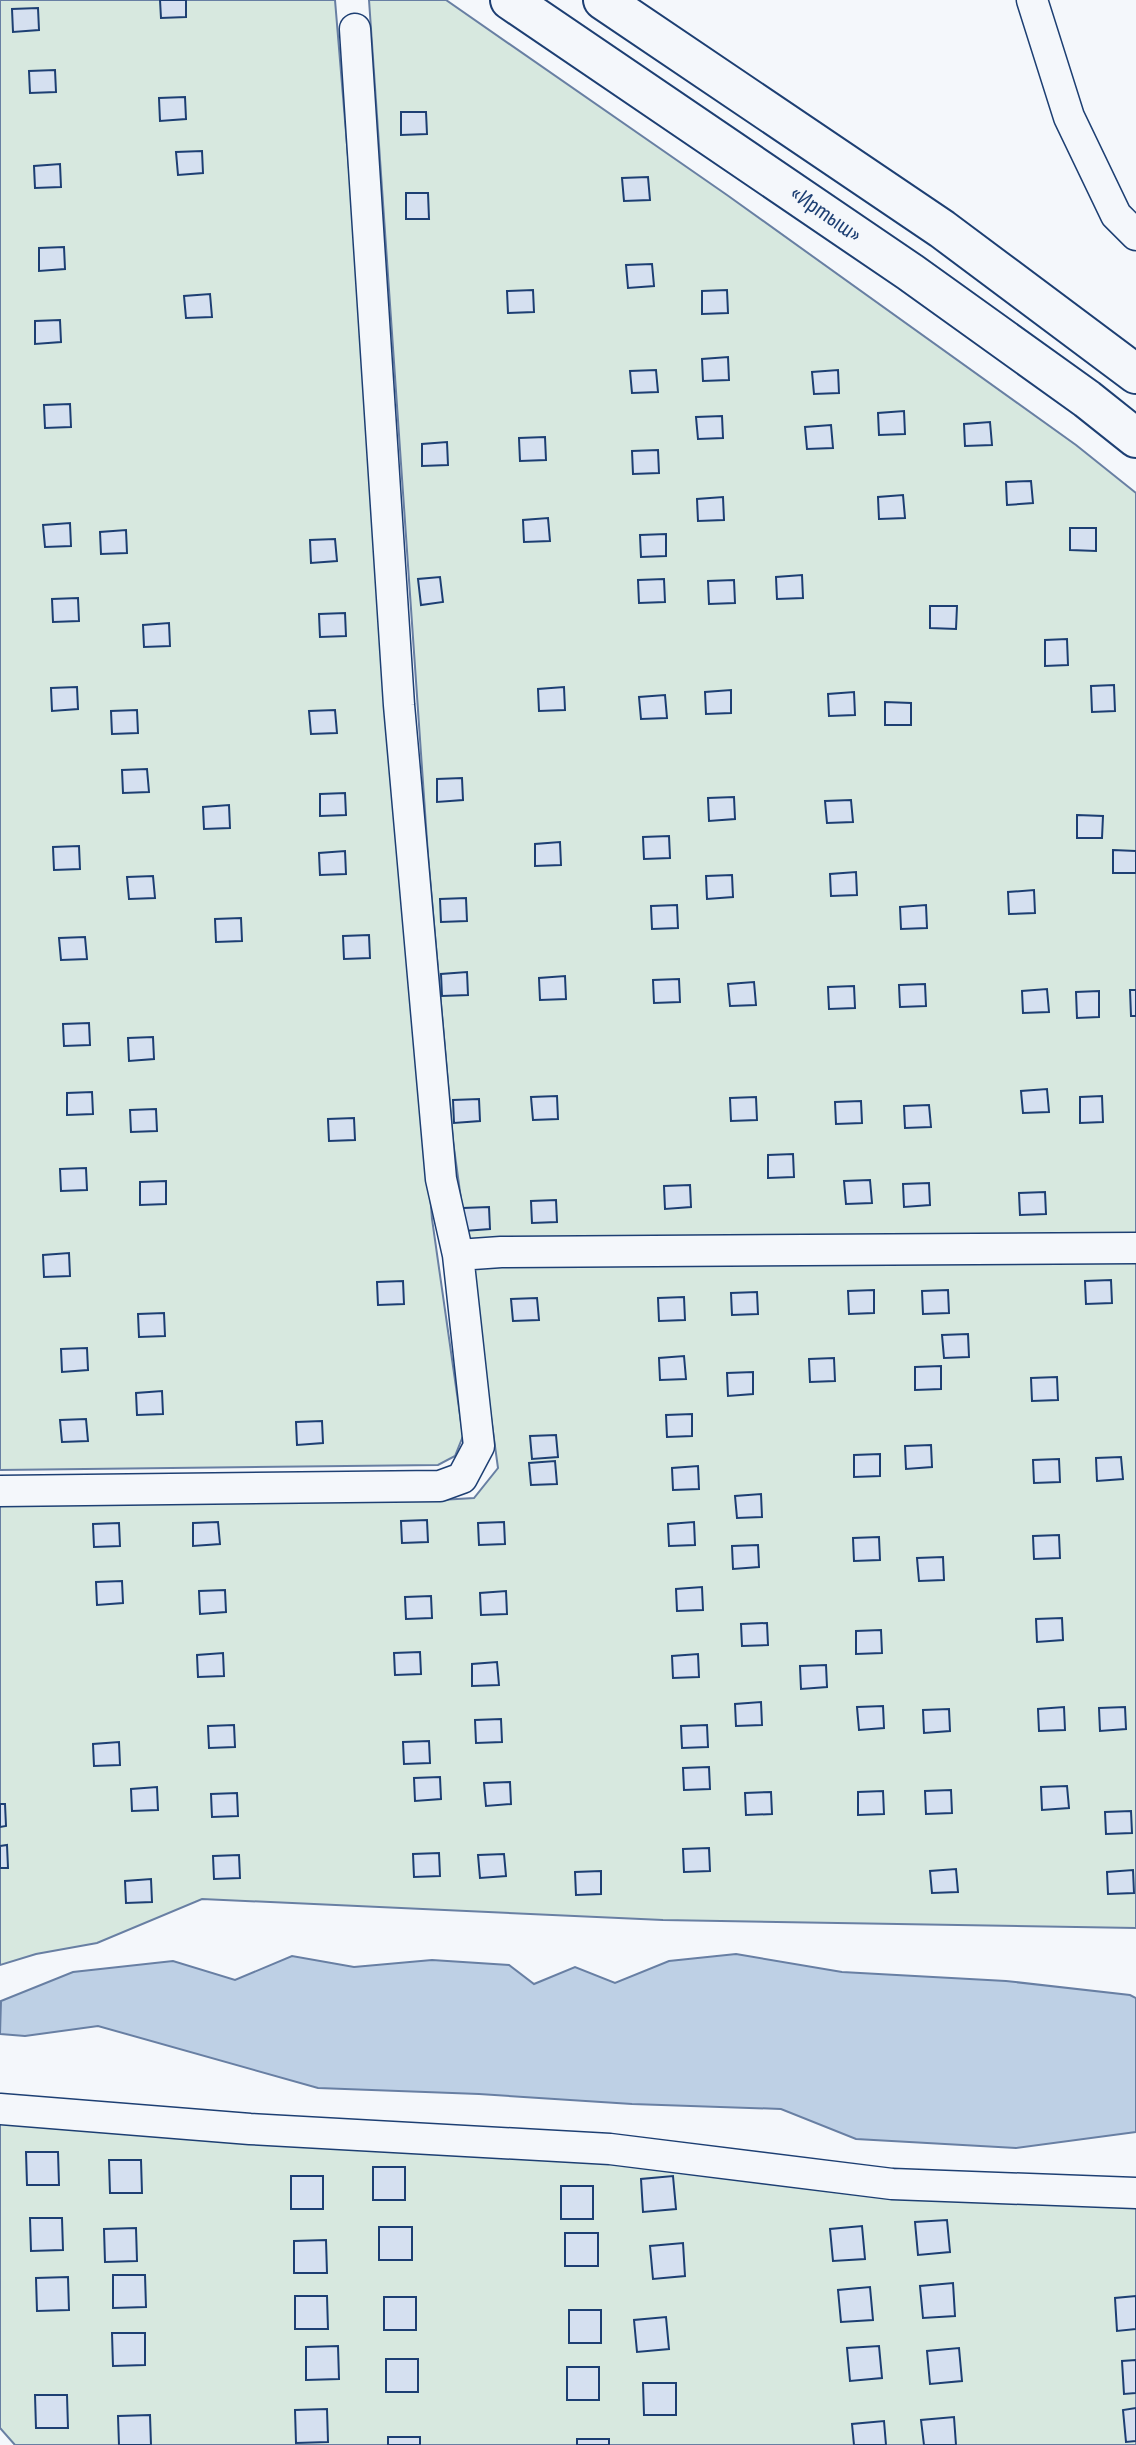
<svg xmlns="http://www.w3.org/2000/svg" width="1136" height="2445" viewBox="0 0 1136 2445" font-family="'Sofia Sans Condensed',sans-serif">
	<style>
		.green { fill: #d7e8df; stroke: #687fa3; stroke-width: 2 }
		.water { fill: #bed0e5; stroke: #687fa3; stroke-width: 2 }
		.building { fill: #d5e0f0; stroke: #1d3f73; stroke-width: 2 }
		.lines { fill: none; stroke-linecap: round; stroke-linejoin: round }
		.minor-casing { stroke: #1d3f73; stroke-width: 33 }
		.highway-casing { stroke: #1d3f73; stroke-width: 42 }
		.minor { stroke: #f4f7fb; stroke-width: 30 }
		.highway { stroke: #f4f7fb; stroke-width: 38 }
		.labels { text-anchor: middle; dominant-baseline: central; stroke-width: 5; stroke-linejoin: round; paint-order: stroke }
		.street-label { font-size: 23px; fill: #1d3f73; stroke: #f4f7fb }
	</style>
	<rect width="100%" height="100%" fill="#f4f7fb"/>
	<!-- green -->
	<path class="green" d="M 0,0 L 335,0 L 373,458 L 432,1219 L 463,1436 L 455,1456 L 438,1465 L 0,1470 Z
		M 369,0 L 446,0 L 727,195 L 1076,445 L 1136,493 L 1136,1928 L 663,1920 L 202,1899 L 97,1943 L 36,1954 L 0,1965 L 0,1497 L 423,1501 L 474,1498 L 498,1468 L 453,1141 L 428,855 Z
		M 0,2121 L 540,2155 L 1136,2206 L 1136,2445 L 15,2445 L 0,2428 Z"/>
	<!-- water -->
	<path class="water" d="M 736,1954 L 842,1972 L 1006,1981 L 1130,1995 L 1136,1998 L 1136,2132 L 1016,2148 L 856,2139 L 781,2109 L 632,2104 L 479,2094 L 318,2088 L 98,2026 L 25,2036 L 0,2034 L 1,2001 L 73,1972 L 173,1961 L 235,1980 L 292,1956 L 354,1967 L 432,1960 L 509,1965 L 534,1984 L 575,1967 L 615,1983 L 669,1961 Z"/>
	<!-- building -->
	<path class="building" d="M 160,0 L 186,0 L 186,17 L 161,18 Z
		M 38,8 L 39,30 L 13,32 L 12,9 Z
		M 55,70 L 56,92 L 30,93 L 29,71 Z
		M 185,97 L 186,119 L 160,121 L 159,98 Z
		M 401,112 L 426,112 L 427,134 L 401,135 Z
		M 202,151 L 203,173 L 178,175 L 176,152 Z
		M 60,164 L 61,187 L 35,188 L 34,166 Z
		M 648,177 L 650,200 L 624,201 L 622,178 Z
		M 406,193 L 428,193 L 429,219 L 406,219 Z
		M 64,247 L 65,269 L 39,271 L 39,248 Z
		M 652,264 L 654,286 L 628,288 L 626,265 Z
		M 533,290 L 534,312 L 508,313 L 507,291 Z
		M 727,290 L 728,313 L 702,314 L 702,291 Z
		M 210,294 L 212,317 L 186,318 L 184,296 Z
		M 60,320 L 61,342 L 35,344 L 35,321 Z
		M 728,357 L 729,380 L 703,381 L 702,359 Z
		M 656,370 L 658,392 L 632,393 L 630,371 Z
		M 838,370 L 839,393 L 814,394 L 812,372 Z
		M 70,404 L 71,427 L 45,428 L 44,405 Z
		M 904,411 L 905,434 L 879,435 L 878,413 Z
		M 722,416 L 723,438 L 698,439 L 696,417 Z
		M 990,422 L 992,445 L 965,446 L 964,424 Z
		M 831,425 L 833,448 L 807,449 L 805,427 Z
		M 545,437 L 546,460 L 520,461 L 519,438 Z
		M 447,442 L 448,465 L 422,466 L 422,444 Z
		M 658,450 L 659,473 L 633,474 L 632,451 Z
		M 1031,481 L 1033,503 L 1007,505 L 1006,482 Z
		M 903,495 L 905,518 L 879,519 L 878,497 Z
		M 723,497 L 724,520 L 698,521 L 697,499 Z
		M 548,518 L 550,541 L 524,542 L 523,520 Z
		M 70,523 L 71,546 L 45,547 L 43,525 Z
		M 1070,528 L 1096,528 L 1096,551 L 1070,550 Z
		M 126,530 L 127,553 L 101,554 L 100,532 Z
		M 666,534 L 666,556 L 641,557 L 640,535 Z
		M 335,539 L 337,561 L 311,563 L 310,540 Z
		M 802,575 L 803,598 L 777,599 L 776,577 Z
		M 440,577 L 443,602 L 421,605 L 418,579 Z
		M 664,579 L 665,602 L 639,603 L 638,580 Z
		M 734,580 L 735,603 L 709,604 L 708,581 Z
		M 78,598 L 79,621 L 53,622 L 52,599 Z
		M 930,606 L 957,606 L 956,629 L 930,628 Z
		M 345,613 L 346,636 L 320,637 L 319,614 Z
		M 169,623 L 170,646 L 144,647 L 143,625 Z
		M 1067,639 L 1068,665 L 1045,666 L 1045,640 Z
		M 1114,685 L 1115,711 L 1092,712 L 1091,686 Z
		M 77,687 L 78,709 L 52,711 L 51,688 Z
		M 564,687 L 565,710 L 539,711 L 538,689 Z
		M 731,690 L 731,713 L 706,714 L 705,692 Z
		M 854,692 L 855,715 L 829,716 L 828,694 Z
		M 665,695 L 667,718 L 641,719 L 639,697 Z
		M 885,702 L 911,703 L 911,725 L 885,725 Z
		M 137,710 L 138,733 L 112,734 L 111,711 Z
		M 335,710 L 337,733 L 311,734 L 309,711 Z
		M 147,769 L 149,792 L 123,793 L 122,770 Z
		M 462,778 L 463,800 L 437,802 L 437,779 Z
		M 345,793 L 346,815 L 320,816 L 320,794 Z
		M 734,797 L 735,819 L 709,821 L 708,798 Z
		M 851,800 L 853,822 L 827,823 L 825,801 Z
		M 229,805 L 230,828 L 204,829 L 203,807 Z
		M 1077,815 L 1103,816 L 1102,838 L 1077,838 Z
		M 669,836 L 670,858 L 644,859 L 643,837 Z
		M 560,842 L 561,865 L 535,866 L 535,844 Z
		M 79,846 L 80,869 L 54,870 L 53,847 Z
		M 1113,850 L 1136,851 L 1136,873 L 1113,873 Z
		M 345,851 L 346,874 L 320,875 L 319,853 Z
		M 856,872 L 857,895 L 831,896 L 830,874 Z
		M 732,875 L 733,897 L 707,899 L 706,876 Z
		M 153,876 L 155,898 L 129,899 L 127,877 Z
		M 1034,890 L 1035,913 L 1009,914 L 1008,892 Z
		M 466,898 L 467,921 L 441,922 L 440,899 Z
		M 677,905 L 678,928 L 652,929 L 651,906 Z
		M 926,905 L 927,928 L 901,929 L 900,907 Z
		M 241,918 L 242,941 L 216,942 L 215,919 Z
		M 369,935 L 370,958 L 344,959 L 343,936 Z
		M 85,937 L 87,959 L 61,960 L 59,938 Z
		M 467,972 L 468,995 L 442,996 L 441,974 Z
		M 565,976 L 566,999 L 540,1000 L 539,978 Z
		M 679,979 L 680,1002 L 654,1003 L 653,980 Z
		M 754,982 L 756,1005 L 730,1006 L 728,984 Z
		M 925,984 L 926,1006 L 900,1007 L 899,985 Z
		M 854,986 L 855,1008 L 829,1009 L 828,987 Z
		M 1047,989 L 1049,1012 L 1023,1013 L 1022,991 Z
		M 1130,990 L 1136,990 L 1136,1016 L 1131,1016 Z
		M 1099,991 L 1099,1017 L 1077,1018 L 1076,992 Z
		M 89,1023 L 90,1045 L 64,1046 L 63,1024 Z
		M 153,1037 L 154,1059 L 129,1061 L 128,1038 Z
		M 1047,1089 L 1049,1112 L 1023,1113 L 1021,1091 Z
		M 92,1092 L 93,1114 L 67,1115 L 67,1093 Z
		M 557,1096 L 558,1119 L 533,1120 L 531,1097 Z
		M 1102,1096 L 1103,1122 L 1080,1123 L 1080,1097 Z
		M 756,1097 L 757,1120 L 731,1121 L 730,1098 Z
		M 479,1099 L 480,1121 L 454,1123 L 453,1100 Z
		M 861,1101 L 862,1123 L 836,1124 L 835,1102 Z
		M 929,1105 L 931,1127 L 905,1128 L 904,1106 Z
		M 156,1109 L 157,1131 L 131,1132 L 130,1110 Z
		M 354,1118 L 355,1140 L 329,1141 L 328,1119 Z
		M 793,1154 L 794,1177 L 768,1178 L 768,1155 Z
		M 86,1168 L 87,1190 L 61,1191 L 60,1169 Z
		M 870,1180 L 872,1203 L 846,1204 L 844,1181 Z
		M 166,1181 L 166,1204 L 140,1205 L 140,1182 Z
		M 929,1183 L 930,1205 L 904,1207 L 903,1184 Z
		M 690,1185 L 691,1207 L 665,1209 L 664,1186 Z
		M 1045,1192 L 1046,1214 L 1020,1215 L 1019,1193 Z
		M 556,1200 L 557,1222 L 532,1223 L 531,1201 Z
		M 489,1207 L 490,1229 L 464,1231 L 463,1208 Z
		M 69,1253 L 70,1276 L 44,1277 L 43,1255 Z
		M 1111,1280 L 1112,1303 L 1086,1304 L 1085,1281 Z
		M 403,1281 L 404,1304 L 378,1305 L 377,1282 Z
		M 874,1290 L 874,1313 L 849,1314 L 848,1291 Z
		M 948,1290 L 949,1313 L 923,1314 L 922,1291 Z
		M 757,1292 L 758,1314 L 732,1315 L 731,1293 Z
		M 684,1297 L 685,1320 L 659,1321 L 658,1298 Z
		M 537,1298 L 539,1320 L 513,1321 L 511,1299 Z
		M 164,1313 L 165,1336 L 139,1337 L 138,1314 Z
		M 968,1334 L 969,1357 L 944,1358 L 942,1335 Z
		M 87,1348 L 88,1370 L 62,1372 L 61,1349 Z
		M 684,1356 L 686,1379 L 660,1380 L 659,1358 Z
		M 834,1358 L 835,1381 L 810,1382 L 809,1359 Z
		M 941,1366 L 941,1389 L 915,1390 L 915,1367 Z
		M 753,1372 L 753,1394 L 728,1396 L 727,1373 Z
		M 1057,1377 L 1058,1400 L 1032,1401 L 1031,1378 Z
		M 162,1391 L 163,1414 L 137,1415 L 136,1393 Z
		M 692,1414 L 692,1436 L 667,1437 L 666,1415 Z
		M 86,1419 L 88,1441 L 62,1442 L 60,1420 Z
		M 322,1421 L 323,1443 L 297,1445 L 296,1422 Z
		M 556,1435 L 558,1457 L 532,1459 L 530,1436 Z
		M 931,1445 L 932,1467 L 906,1469 L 905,1446 Z
		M 880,1454 L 880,1476 L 854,1477 L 854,1455 Z
		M 1121,1457 L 1123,1479 L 1097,1481 L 1096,1458 Z
		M 1059,1459 L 1060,1482 L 1034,1483 L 1033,1460 Z
		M 555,1461 L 557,1484 L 531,1485 L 529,1463 Z
		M 698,1466 L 699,1489 L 673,1490 L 672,1468 Z
		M 761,1494 L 762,1517 L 737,1518 L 735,1496 Z
		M 427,1520 L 428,1542 L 402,1543 L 401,1521 Z
		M 218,1522 L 220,1544 L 193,1546 L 193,1523 Z
		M 504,1522 L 505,1544 L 479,1545 L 478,1523 Z
		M 694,1522 L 695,1545 L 669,1546 L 668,1524 Z
		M 119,1523 L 120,1546 L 94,1547 L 93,1524 Z
		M 1059,1535 L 1060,1558 L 1034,1559 L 1033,1536 Z
		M 879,1537 L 880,1560 L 854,1561 L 853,1538 Z
		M 758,1545 L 759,1567 L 733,1569 L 732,1546 Z
		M 943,1557 L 944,1580 L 919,1581 L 917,1558 Z
		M 122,1581 L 123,1603 L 97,1605 L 96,1582 Z
		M 702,1587 L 703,1610 L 677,1611 L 676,1589 Z
		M 225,1590 L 226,1612 L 200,1614 L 199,1591 Z
		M 506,1591 L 507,1614 L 481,1615 L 480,1593 Z
		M 431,1596 L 432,1618 L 406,1619 L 405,1597 Z
		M 1062,1618 L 1063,1640 L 1037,1642 L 1036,1619 Z
		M 767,1623 L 768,1645 L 742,1646 L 741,1624 Z
		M 881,1630 L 882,1653 L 856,1654 L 856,1631 Z
		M 420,1652 L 421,1674 L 395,1675 L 394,1653 Z
		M 223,1653 L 224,1676 L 198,1677 L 197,1655 Z
		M 698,1654 L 699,1677 L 673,1678 L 672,1656 Z
		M 497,1662 L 499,1685 L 472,1686 L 472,1664 Z
		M 826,1665 L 827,1687 L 801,1689 L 800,1666 Z
		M 761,1702 L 762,1725 L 736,1726 L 735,1704 Z
		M 883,1706 L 884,1728 L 859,1730 L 857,1707 Z
		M 1064,1707 L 1065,1730 L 1039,1731 L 1038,1709 Z
		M 1125,1707 L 1126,1729 L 1100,1731 L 1099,1708 Z
		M 949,1709 L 950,1731 L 924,1733 L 923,1710 Z
		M 501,1719 L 502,1742 L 476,1743 L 475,1720 Z
		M 234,1725 L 235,1747 L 209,1748 L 208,1726 Z
		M 707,1725 L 708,1747 L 682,1748 L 681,1726 Z
		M 429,1741 L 430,1763 L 404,1764 L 403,1742 Z
		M 119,1742 L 120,1765 L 94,1766 L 93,1744 Z
		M 709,1767 L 710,1789 L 684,1790 L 683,1768 Z
		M 440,1777 L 441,1799 L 415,1801 L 414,1778 Z
		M 510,1782 L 511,1804 L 486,1806 L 484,1783 Z
		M 1067,1786 L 1069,1808 L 1042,1810 L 1041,1787 Z
		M 157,1787 L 158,1810 L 132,1811 L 131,1789 Z
		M 951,1790 L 952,1813 L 926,1814 L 925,1791 Z
		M 883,1791 L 884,1814 L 858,1815 L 858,1792 Z
		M 771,1792 L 772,1814 L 746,1815 L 745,1793 Z
		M 237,1793 L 238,1816 L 212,1817 L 211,1794 Z
		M 0,1804 L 5,1804 L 6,1826 L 0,1827 Z
		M 1131,1811 L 1132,1833 L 1106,1834 L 1105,1812 Z
		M 7,1845 L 8,1868 L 0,1868 L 0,1846 Z
		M 709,1848 L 710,1871 L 684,1872 L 683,1849 Z
		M 439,1853 L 440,1876 L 414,1877 L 413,1854 Z
		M 504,1854 L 506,1876 L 480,1878 L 478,1855 Z
		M 239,1855 L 240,1878 L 214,1879 L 213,1856 Z
		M 956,1869 L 958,1892 L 932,1893 L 930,1871 Z
		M 1133,1870 L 1134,1893 L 1108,1894 L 1107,1872 Z
		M 601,1871 L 601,1894 L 576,1895 L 575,1872 Z
		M 151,1879 L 152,1902 L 126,1903 L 125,1881 Z
		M 26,2152 L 58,2152 L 59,2185 L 27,2185 Z
		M 109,2160 L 141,2160 L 142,2193 L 110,2193 Z
		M 373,2167 L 405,2167 L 405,2200 L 373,2200 Z
		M 291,2176 L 323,2176 L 323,2209 L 291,2209 Z
		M 673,2176 L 676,2209 L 643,2212 L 641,2179 Z
		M 561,2186 L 593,2186 L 593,2219 L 561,2219 Z
		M 30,2218 L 62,2218 L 63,2250 L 31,2251 Z
		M 947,2220 L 950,2252 L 918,2255 L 915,2222 Z
		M 862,2226 L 865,2259 L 833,2261 L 830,2229 Z
		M 379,2227 L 412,2227 L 412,2260 L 379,2260 Z
		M 136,2228 L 137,2261 L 105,2262 L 104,2229 Z
		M 565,2233 L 598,2233 L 598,2266 L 565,2266 Z
		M 326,2240 L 327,2273 L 294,2273 L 294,2241 Z
		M 683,2243 L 685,2276 L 653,2279 L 650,2246 Z
		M 113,2275 L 145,2275 L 146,2307 L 113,2308 Z
		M 68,2277 L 69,2310 L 37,2311 L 36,2278 Z
		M 953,2283 L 955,2316 L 923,2318 L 920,2286 Z
		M 870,2287 L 873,2320 L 841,2322 L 838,2290 Z
		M 295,2296 L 327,2296 L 328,2329 L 295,2329 Z
		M 1136,2296 L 1136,2329 L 1117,2331 L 1115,2298 Z
		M 384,2297 L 416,2297 L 416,2330 L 384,2330 Z
		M 569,2310 L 601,2310 L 601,2343 L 569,2343 Z
		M 666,2317 L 669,2349 L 637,2352 L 634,2320 Z
		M 112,2333 L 145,2333 L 145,2365 L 113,2366 Z
		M 338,2346 L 339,2379 L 306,2380 L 306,2347 Z
		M 879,2346 L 882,2378 L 850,2381 L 847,2348 Z
		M 959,2348 L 962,2381 L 930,2384 L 927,2351 Z
		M 386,2359 L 418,2359 L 418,2392 L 386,2392 Z
		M 1136,2360 L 1136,2393 L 1124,2394 L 1122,2361 Z
		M 567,2367 L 599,2367 L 599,2400 L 567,2400 Z
		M 643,2383 L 676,2383 L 676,2415 L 644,2415 Z
		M 35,2395 L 67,2395 L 68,2428 L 36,2428 Z
		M 1136,2408 L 1136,2441 L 1126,2442 L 1123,2410 Z
		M 327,2409 L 328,2442 L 296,2443 L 295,2410 Z
		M 150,2415 L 151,2445 L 119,2445 L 118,2416 Z
		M 954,2417 L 956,2445 L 924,2445 L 921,2420 Z
		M 884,2421 L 886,2445 L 854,2445 L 852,2424 Z
		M 388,2437 L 420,2437 L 420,2445 L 388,2445 Z
		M 577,2439 L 609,2439 L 609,2445 L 577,2445 Z"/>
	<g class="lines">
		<!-- minor casing -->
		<g class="minor-casing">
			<path id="minor" d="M 1032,0 L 1069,117 L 1116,215 L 1136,235
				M 355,29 L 399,705 L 441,1179 L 458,1255
				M 0,1491 L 440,1486 L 462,1478 L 479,1446 L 458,1255 L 501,1252 L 1136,1248
				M 0,2109 L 250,2129 L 610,2149 L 892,2184 L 1136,2193"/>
		</g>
		<!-- highway casing -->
		<g class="highway-casing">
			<path id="highway" d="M 510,0 L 910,272 L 1087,399 L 1136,438
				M 603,0 L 942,229 L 1136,374"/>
		</g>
		<!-- minor -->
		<use href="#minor" class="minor"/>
		<!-- highway -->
		<use href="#highway" class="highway"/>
	</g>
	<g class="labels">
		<!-- street labels -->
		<g class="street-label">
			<text transform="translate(826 214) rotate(35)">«Иртыш»</text>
		</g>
	</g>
</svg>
